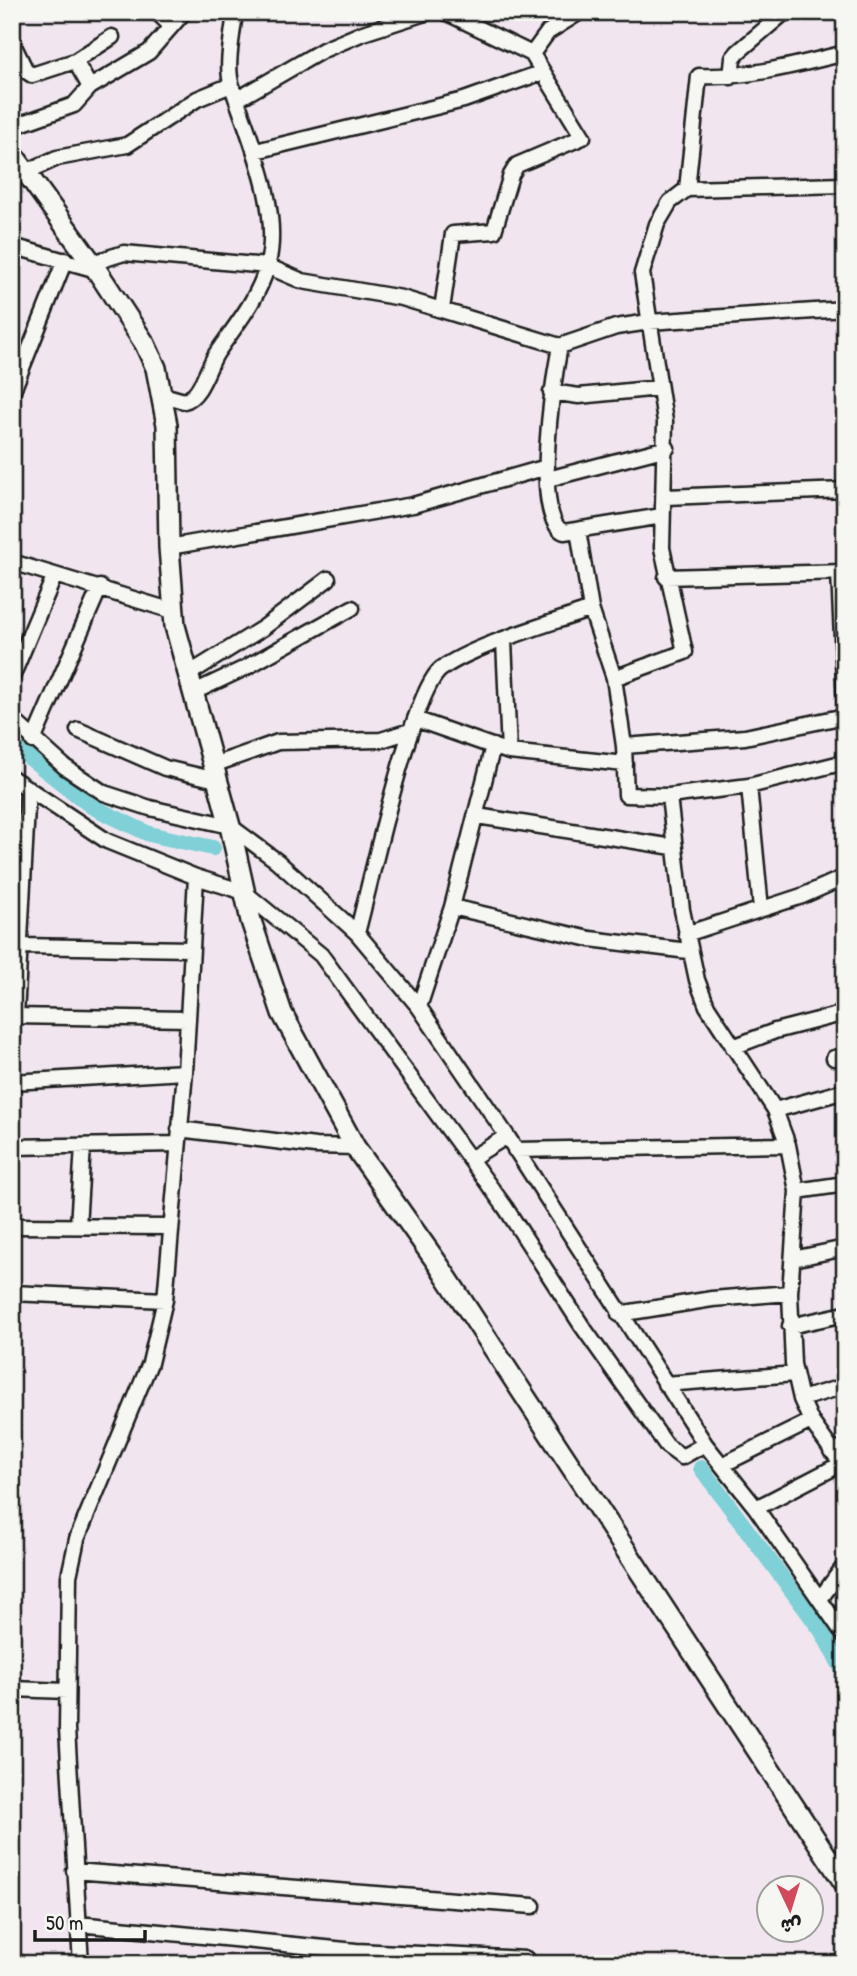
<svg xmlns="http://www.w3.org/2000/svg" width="857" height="1976" viewBox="0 0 857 1976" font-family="'Patrick Hand','Playpen Sans Arabic',sans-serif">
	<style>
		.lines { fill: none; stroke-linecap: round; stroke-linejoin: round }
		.canal { stroke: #7fd0d7; stroke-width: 16 }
		.minor-casing { stroke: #1c1c1c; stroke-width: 19 }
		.secondary-casing { stroke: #1c1c1c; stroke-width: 24 }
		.minor { stroke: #f6f6f2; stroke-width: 14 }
		.secondary { stroke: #f6f6f2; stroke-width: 19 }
	</style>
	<rect width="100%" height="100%" fill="#f1e6f0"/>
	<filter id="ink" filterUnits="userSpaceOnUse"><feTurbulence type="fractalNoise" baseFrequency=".0143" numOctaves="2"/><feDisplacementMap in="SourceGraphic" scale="14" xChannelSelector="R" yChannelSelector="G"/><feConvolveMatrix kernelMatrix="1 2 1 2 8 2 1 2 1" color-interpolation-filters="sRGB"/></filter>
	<g filter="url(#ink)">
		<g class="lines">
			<!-- canal -->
			<path class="canal" d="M 12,744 L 91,806 L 149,834 L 213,848
				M 701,1468 L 821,1630 L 845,1674"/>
			<!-- minor casing -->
			<g class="minor-casing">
				<path id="minor" d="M 157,12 L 171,26
					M 12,42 L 26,71 L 32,75 L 75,61 L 112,37
					M 532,54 L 548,32 L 580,12
					M 75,61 L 90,87
					M 731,77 L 733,58 L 738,52 L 785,12
					M 238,99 L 323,50 L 363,33 L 428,12
					M 12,127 L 74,105 L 90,87 L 149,52 L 184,12
					M 256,151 L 464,100 L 543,72
					M 26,172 L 57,158 L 127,145 L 197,99 L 231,85
					M 687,189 L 699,76 C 750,78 796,65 845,53
					M 12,246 L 97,270
					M 92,263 L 124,253 L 267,266 L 302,281 L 402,298 L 560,346 L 616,327 L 649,322 L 845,309
					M 442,309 L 453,234 L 494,231 L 511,175 L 517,165 L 583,137 L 532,54 L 445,12
					M 560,346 C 554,377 531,519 564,532 L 662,516
					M 551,392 L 579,396 L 659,388
					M 12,393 L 65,260
					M 163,395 L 184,401 C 200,398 208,367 216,354 C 235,326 257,301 267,267 C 283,211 249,138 232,86 C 225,66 233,34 235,12
					M 548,479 L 667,448
					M 666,497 L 845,490
					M 578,530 L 591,609 L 614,678 L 624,746 L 626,795 L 669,796
					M 169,547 L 413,505 L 547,467
					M 12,562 L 173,611
					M 839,572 L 845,705
					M 666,577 L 845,572
					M 504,641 L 509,752
					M 187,675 L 263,628 L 328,579
					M 12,677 L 54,577
					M 614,678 L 685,652 L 662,548 L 665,421 L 642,273 L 657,224 L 670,202 L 687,189 L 845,185
					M 192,693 L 245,668 L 352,608
					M 12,719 L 65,767 L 104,793 L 150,808 L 230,826 L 277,861 L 357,933 L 419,1007 L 507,1136 L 705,1444
					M 415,719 L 509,752 L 625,764
					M 78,730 L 165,768 L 217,780
					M 33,741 L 100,587
					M 624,746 L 745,737 L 845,716
					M 845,762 L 749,786 L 669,796 L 682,910 L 697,980 L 707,1006 L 775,1110 L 788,1145 L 797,1191 L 790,1293 L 793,1364 L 801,1399 L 811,1421 L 845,1469
					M 213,765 L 278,742 L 381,740 L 410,731
					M 12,778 L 107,841 L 196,877 L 244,892 L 321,955 L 505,1207 L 582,1326 L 667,1446 L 682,1457 L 705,1444 L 756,1508 L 845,1636
					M 749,786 L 761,909
					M 477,816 L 673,847
					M 452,907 L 590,939 L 688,951
					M 357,933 C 370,887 411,692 441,669 C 474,645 550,624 591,609
					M 686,934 L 802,896 L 845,877
					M 20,946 L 191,949
					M 419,1007 L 452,907 L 493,746
					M 12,1016 L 188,1019
					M 16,1016 L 28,788
					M 733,1047 L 775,1031 L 845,1013
					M 834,1058 L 845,1056
					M 12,1082 L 185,1072
					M 775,1110 L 845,1091
					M 179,1129 L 315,1146 L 355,1147
					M 12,1147 L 177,1144
					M 515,1150 L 788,1145
					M 470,1159 L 507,1136
					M 797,1191 L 845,1184
					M 12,1226 L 170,1227
					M 78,1226 L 83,1146
					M 793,1259 L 845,1248
					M 12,1293 L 165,1300 L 185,1072 L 196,877
					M 619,1314 L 712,1299 L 790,1293
					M 790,1326 L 845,1314
					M 665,1384 L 795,1374
					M 801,1399 L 845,1386
					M 831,1451 L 845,1447
					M 722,1465 L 811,1421
					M 756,1508 L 841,1464
					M 820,1599 L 845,1565
					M 12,1689 L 67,1691
					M 74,1871 L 533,1906
					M 78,1924 L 356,1951 L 526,1959
					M 81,1964 L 67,1729 L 69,1576 L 77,1539 L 150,1363 L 165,1300"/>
			</g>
			<!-- secondary casing -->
			<g class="secondary-casing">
				<path id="secondary" d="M 12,153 L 92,263 L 145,344 L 156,368 L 167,425 L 169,547 L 175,626 L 230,826 L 251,921 L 282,1013 L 355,1147 L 440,1267 L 845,1884"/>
			</g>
			<!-- minor -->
			<use href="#minor" class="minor"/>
			<!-- secondary -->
			<use href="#secondary" class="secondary"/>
		</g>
	</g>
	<!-- margin -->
	<rect width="857" height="1976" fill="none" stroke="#f6f6f2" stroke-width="42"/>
	<rect x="21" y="21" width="815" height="1934" fill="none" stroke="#1c1c1c" stroke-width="2.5" filter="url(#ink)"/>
	<!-- north arrow -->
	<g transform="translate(790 1909) rotate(176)"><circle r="33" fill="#f6f6f2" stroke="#9f9f9c" stroke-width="2"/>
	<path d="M0-5L12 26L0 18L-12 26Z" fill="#d1495b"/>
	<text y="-10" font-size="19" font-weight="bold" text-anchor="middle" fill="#1c1c1c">ش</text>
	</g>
	<!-- scale -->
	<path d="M35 1930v10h110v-10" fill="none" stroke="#1c1c1c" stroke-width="3.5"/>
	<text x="46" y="1930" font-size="21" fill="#1c1c1c" stroke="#f6f6f2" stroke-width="5" paint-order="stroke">50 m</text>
</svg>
